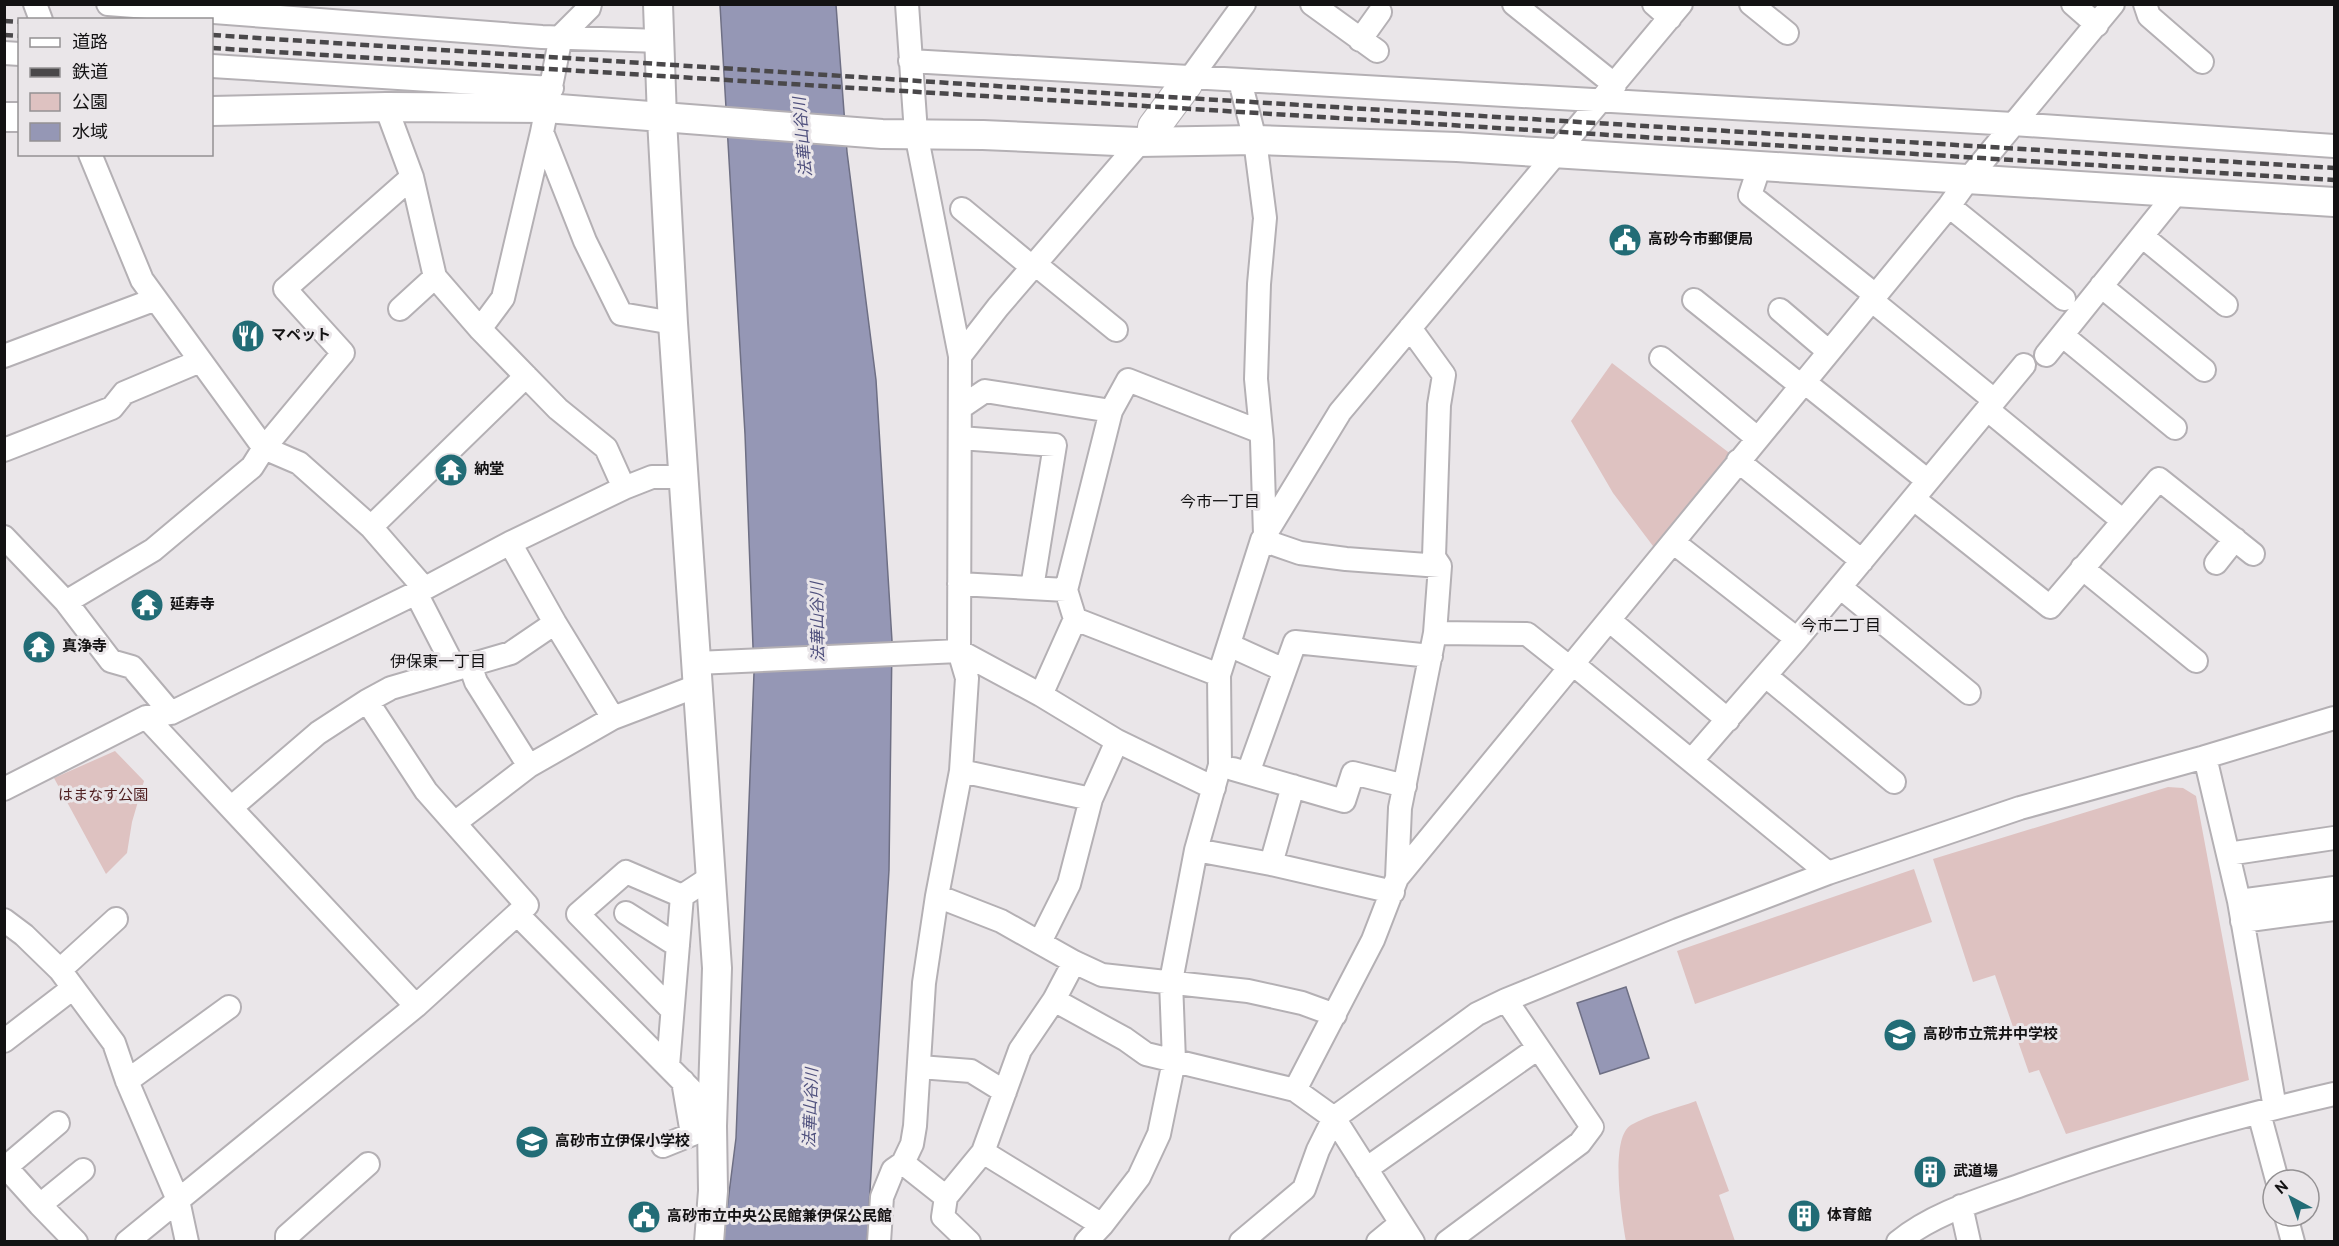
<svg xmlns="http://www.w3.org/2000/svg" width="2339" height="1246" viewBox="0 0 2339 1246" font-family="Overpass,'Noto Sans JP',sans-serif">
	<style>
		.green { fill: #dec2c1 }
		.water { fill: #9597b5; stroke: #6e6f84; stroke-width: 1.5 }
		.lines { fill: none; stroke-linecap: round; stroke-linejoin: round }
		.minor-casing { stroke: #b4b0b4; stroke-width: 26 }
		.tertiary-casing { stroke: #b4b0b4; stroke-width: 32 }
		.secondary-casing { stroke: #b4b0b4; stroke-width: 34 }
		.minor { stroke: #fff; stroke-width: 22 }
		.tertiary { stroke: #fff; stroke-width: 28 }
		.secondary { stroke: #fff; stroke-width: 32 }
		.rail { stroke: #4a484a; stroke-width: 4.5; stroke-dasharray: 9 4.5; stroke-linecap: butt }
		.labels { text-anchor: middle; dominant-baseline: central; stroke-width: 6; stroke-linejoin: round; paint-order: stroke }
		.poi-label { font-size: 15px; font-weight: bold; fill: #131213; stroke: #eae6e9; text-anchor: start }
		.park-label { font-size: 15px; fill: #4c1c1d; stroke: #eae6e9 }
		.water-label { font-size: 16px; font-style: italic; fill: #4f507d; stroke: #eae6e9 }
		.neighbourhood-label { font-size: 16px; fill: #131213; stroke: #eae6e9 }
	</style>
	<rect width="100%" height="100%" fill="#eae6e9"/>
	<!-- green -->
	<path class="green" d="M 1612,363 L 1732,455 L 1656,550 L 1613,493 L 1571,421 Z
		M 115,751 L 144,781 L 132,822 L 127,853 L 106,874 L 54,778 Z
		M 2168,787 L 2183,788 L 2196,796 L 2249,1080 L 2066,1134 L 2039,1070 L 2029,1073 L 1995,975 L 1973,982 L 1933,859 Z
		M 1914,869 L 1932,922 L 1695,1004 L 1677,951 Z
		M 1696,1101 L 1729,1191 L 1719,1195 L 1735,1241 L 1626,1241 C 1622,1219 1609,1138 1631,1125 C 1648,1115 1677,1108 1696,1101 Z"/>
	<!-- water -->
	<path class="water" d="M 720,5 L 836,5 L 847,152 L 876,380 L 892,641 L 889,870 L 867,1241 L 723,1241 L 736,1138 L 754,673 L 745,434 Z
		M 1626,987 L 1649,1058 L 1600,1074 L 1577,1003 Z"/>
	<g class="lines">
		<!-- minor casing -->
		<g class="minor-casing">
			<path id="minor" d="M 35,4 L 41,20
				M 108,4 L 542,37 L 660,41
				M 590,4 L 589,8 L 561,36 L 542,132 L 585,241 L 621,314 L 673,323
				M 1312,4 L 1377,51
				M 1514,4 L 1615,85
				M 1654,4 L 1670,18
				M 1751,4 L 1787,33
				M 2073,4 L 2097,25
				M 2145,4 L 2149,16 L 2202,62
				M 1360,40 L 1380,12
				M 4,53 L 20,54
				M 910,61 L 2013,124 L 2334,146
				M 212,66 L 552,88
				M 1240,81 L 1255,140 L 1265,218 L 1259,284 L 1256,379 L 1262,441 L 1265,534
				M 1186,84 L 1244,4
				M 386,107 L 412,177 L 435,277 L 480,329 L 558,409 L 606,448 L 624,488
				M 90,154 L 142,280 L 264,448 L 299,463 L 371,527 L 424,588
				M 1760,165 L 1750,195 L 1874,294
				M 1949,206 L 2064,299
				M 962,209 L 1032,267
				M 2142,236 L 2226,305
				M 1035,264 L 1116,330
				M 2101,286 L 2204,370
				M 1870,299 L 1994,400
				M 1694,300 L 1800,385
				M 400,309 L 435,277
				M 1780,310 L 1828,351
				M 480,329 L 503,298 L 542,132
				M 2062,335 L 2175,428
				M 2046,355 L 2178,191
				M 4,356 L 156,299
				M 960,356 L 998,307 L 1147,134
				M 1661,358 L 1757,438
				M 1803,381 L 1928,481
				M 960,408 L 985,391 L 1111,411
				M 1988,410 L 2123,521
				M 960,438 L 1055,445 L 1032,588
				M 4,450 L 112,408 L 124,393 L 200,361
				M 1738,461 L 1862,561
				M 1914,499 L 2050,607 L 2159,479 L 2253,554
				M 371,527 L 526,376
				M 4,537 L 66,602 L 111,661 L 132,667 L 171,713
				M 1262,540 L 1300,553 L 1346,559 L 1440,566
				M 1673,542 L 1797,639
				M 510,543 L 555,623 L 613,718
				M 2216,563 L 2235,539
				M 2082,568 L 2196,661
				M 959,584 L 1066,590
				M 1840,587 L 1969,693
				M 416,593 L 455,669
				M 66,602 L 153,550 L 252,467 L 264,448 L 343,353 L 285,289 L 412,177
				M 1609,620 L 1728,720
				M 1435,633 L 1527,634 L 1570,668
				M 1229,645 L 1284,670
				M 696,663 L 959,651 L 1041,695 L 1117,741 L 1214,788
				M 1573,664 L 1828,873
				M 470,665 L 476,682 L 529,766
				M 1219,675 L 1075,619 L 1066,590 L 1111,411 L 1128,380 L 1261,432
				M 1766,676 L 1894,782
				M 1041,695 L 1075,619
				M 146,717 L 416,1006
				M 2205,757 L 2239,901 L 2275,1108
				M 1692,760 L 1797,639 L 2024,365
				M 1233,769 L 1344,801 L 1353,773 L 1405,786
				M 961,771 L 1091,799
				M 1248,773 L 1295,642 L 1431,656
				M 4,789 L 146,717 L 171,713 L 416,593 L 510,543 L 624,488 L 652,477 L 684,477
				M 232,807 L 318,733 L 367,701 L 391,688 L 511,653 L 555,623
				M 456,822 L 529,766 L 613,718 L 697,686
				M 1196,850 L 1271,864 L 1393,892
				M 2228,854 L 2334,838
				M 1271,864 L 1293,786
				M 1397,878 L 1400,808 L 1435,633 L 1440,566 L 1434,557 L 1439,405 L 1444,375 L 1410,328
				M 937,896 L 1001,921 L 1074,962 L 1102,975 L 1248,991 L 1302,1003 L 1335,1015
				M 2239,901 L 2334,888
				M 626,913 L 678,946
				M 517,914 L 712,1111
				M 4,920 L 24,935 L 60,970 L 114,1043 L 127,1081 L 178,1200 L 187,1242
				M 2242,921 L 2334,909
				M 1040,942 L 1069,884 L 1091,799 L 1117,741
				M 60,970 L 116,919
				M 1054,1000 L 1125,1039 L 1146,1054 L 1295,1090 L 1334,1118 L 1413,1242
				M 672,1010 L 578,914 L 626,872 L 682,896
				M 4,1041 L 73,988
				M 668,1066 L 682,896 L 711,877
				M 920,1067 L 971,1071 L 1005,1092
				M 127,1081 L 229,1007
				M 683,1081 L 692,1134
				M 1295,1090 L 1373,940 L 1397,878 L 1949,206 L 1969,178 L 2113,4
				M 2259,1113 L 2277,1180
				M 663,1146 L 705,1129
				M 983,1152 L 1102,1225
				M 903,1163 L 946,1197
				M 4,1165 L 40,1205 L 76,1242
				M 6,1167 L 58,1123
				M 1366,1169 L 1538,1048
				M 40,1205 L 83,1170
				M 1961,1206 L 1969,1242
				M 2286,1216 L 2293,1242
				M 127,1242 L 416,1006 L 527,905 L 426,791 L 367,701
				M 287,1242 L 287,1236 L 368,1164
				M 879,1242 L 882,1197 L 893,1170 L 903,1163 L 912,1144 L 915,1126 L 924,983 L 937,896 L 961,771 L 967,678 L 959,651 L 960,356 L 916,133 L 907,4
				M 969,1242 L 943,1217 L 946,1197 L 983,1152 L 1020,1050 L 1054,1000 L 1074,962
				M 1086,1242 L 1102,1225 L 1139,1177 L 1159,1134 L 1174,1061 L 1171,981 L 1196,850 L 1220,765 L 1219,675 L 1262,540 L 1340,412 L 1681,4
				M 1241,1242 L 1304,1189 L 1318,1150 L 1334,1118 L 1477,1014 L 1506,1000 L 1678,930 L 1828,873 L 2020,808 L 2205,757 L 2334,718
				M 1378,1242 L 1401,1223
				M 1447,1242 L 1580,1143 L 1592,1127 L 1506,1000
				M 1898,1242 C 1935,1212 1983,1199 2027,1183 C 2127,1147 2230,1118 2334,1094"/>
		</g>
		<!-- tertiary casing -->
		<g class="tertiary-casing">
			<path id="tertiary" d="M 658,4 L 662,119 L 673,323 L 717,968 L 712,1126 L 713,1191 L 709,1242
				M 212,111 L 386,107 L 546,108 L 882,134 L 983,135 L 1139,142 L 1255,140 L 1457,147 L 2334,202
				M 4,117 L 20,117"/>
		</g>
		<!-- secondary casing -->
		<g class="secondary-casing">
			<path id="secondary" d="M 1154,127 L 1186,84"/>
		</g>
		<!-- minor -->
		<use href="#minor" class="minor"/>
		<!-- tertiary -->
		<use href="#tertiary" class="tertiary"/>
		<!-- secondary -->
		<use href="#secondary" class="secondary"/>
		<!-- rail -->
		<path class="rail" d="M 4,21 L 20,22
			M 4,35 L 20,36
			M 212,35 L 1104,93 L 2334,168
			M 212,48 L 2334,180"/>
	</g>
	<!-- icons -->
	<defs>
		<g id="civic-disc" transform="scale(1.725)"><circle r="9.5" fill="#226c76" stroke="#eae6e9"/><path d="M-.6-6.5H3V-4.5H.6V-3L4-1V1h2V6H-6V1h2V-1L-.6-3ZM-1.2 2.5V6h2.4V2.5Z" fill="#fff"/></g>
		<g id="restaurant-disc" transform="scale(1.725)"><circle r="9.5" fill="#226c76" stroke="#eae6e9"/><path d="M-5-6h1v4h1v-4h1v4h1v-4h1v5L-1.5 .5V6h-2V.5L-5-1ZM5-6V6H3V1.5H1.5Q1.5-4 5-6Z" fill="#fff"/></g>
		<g id="temple-disc" transform="scale(1.725)"><circle r="9.5" fill="#226c76" stroke="#eae6e9"/><path d="M0-6L5-2H3V0L6.5 2.5H4V6H1.5V3h-3V6H-4V2.5H-6.5L-3 0V-2H-5Z" fill="#fff"/></g>
		<g id="school-disc" transform="scale(1.725)"><circle r="9.5" fill="#226c76" stroke="#eae6e9"/><path d="M0-5L7-2L0 1L-7-2ZM-4 1L0 2.5L4 1V4Q0 6-4 4Z" fill="#fff"/></g>
		<g id="building-disc" transform="scale(1.725)"><circle r="9.5" fill="#226c76" stroke="#eae6e9"/><path d="M-4-6H4V6H1V3H-1V6H-4ZM-2.5-4.3h1.7v1.8h-1.7ZM.8-4.3h1.7v1.8H.8ZM-2.5-1h1.7V.8h-1.7ZM.8-1h1.7V.8H.8Z" fill="#fff"/></g>
	</defs>
	<g fill-rule="evenodd">
		<use href="#civic-disc" x="1625" y="240"/>
		<use href="#restaurant-disc" x="248" y="336"/>
		<use href="#temple-disc" x="451" y="470"/>
		<use href="#temple-disc" x="147" y="605"/>
		<use href="#temple-disc" x="39" y="647"/>
		<use href="#school-disc" x="1900" y="1035"/>
		<use href="#school-disc" x="532" y="1142"/>
		<use href="#building-disc" x="1930" y="1172"/>
		<use href="#building-disc" x="1804" y="1216"/>
		<use href="#civic-disc" x="644" y="1217"/>
	</g>
	<g class="labels">
		<!-- poi labels -->
		<g class="poi-label">
			<text x="1648" y="240">高砂今市郵便局</text>
			<text x="271" y="336">マペット</text>
			<text x="474" y="470">納堂</text>
			<text x="170" y="605">延寿寺</text>
			<text x="62" y="647">真浄寺</text>
			<text x="1923" y="1035">高砂市立荒井中学校</text>
			<text x="555" y="1142">高砂市立伊保小学校</text>
			<text x="1953" y="1172">武道場</text>
			<text x="1827" y="1216">体育館</text>
			<text x="667" y="1217">高砂市立中央公民館兼伊保公民館</text>
		</g>
		<!-- park labels -->
		<g class="park-label">
			<text x="103" y="796">はまなす公園</text>
		</g>
		<!-- water labels -->
		<g class="water-label">
			<text transform="translate(804 137) rotate(-95)">法華山谷川</text>
			<text transform="translate(819 622) rotate(-91)">法華山谷川</text>
			<text transform="translate(812 1108) rotate(-88)">法華山谷川</text>
		</g>
		<!-- neighbourhood labels -->
		<g class="neighbourhood-label">
			<text x="1220" y="503">今市一丁目</text>
			<text x="1841" y="627">今市二丁目</text>
			<text x="438" y="663">伊保東一丁目</text>
		</g>
	</g>
	<!-- border -->
	<rect width="2339" height="1246" fill="none" stroke="#131213" stroke-width="12"/>
	<!-- legend -->
	<rect x="18" y="18" width="195" height="138" fill="#eae6e9" stroke="#949193" stroke-width="1.5"/>
	<rect x="30" y="38" width="30" height="9" fill="#ffffff" stroke="#949193" stroke-width="1.5"/>
	<text x="72" y="48" font-size="18" fill="#131213">道路</text>
	<rect x="30" y="68" width="30" height="9" fill="#4a484a" stroke="#949193" stroke-width="1.5"/>
	<text x="72" y="78" font-size="18" fill="#131213">鉄道</text>
	<rect x="30" y="93" width="30" height="18" fill="#dec2c1" stroke="#949193" stroke-width="1.5"/>
	<text x="72" y="108" font-size="18" fill="#131213">公園</text>
	<rect x="30" y="123" width="30" height="18" fill="#9597b5" stroke="#949193" stroke-width="1.5"/>
	<text x="72" y="138" font-size="18" fill="#131213">水域</text>
	<!-- north arrow -->
	<g transform="translate(2291 1198) rotate(319)"><circle r="28" fill="#eae6e9" stroke="#949193" stroke-width="1.5"/>
	<path d="M0-4.5L10 22L0 15L-10 22Z" fill="#226c76"/>
	<text y="-9" font-size="16" font-weight="bold" text-anchor="middle" fill="#131213">N</text>
	</g>
</svg>
